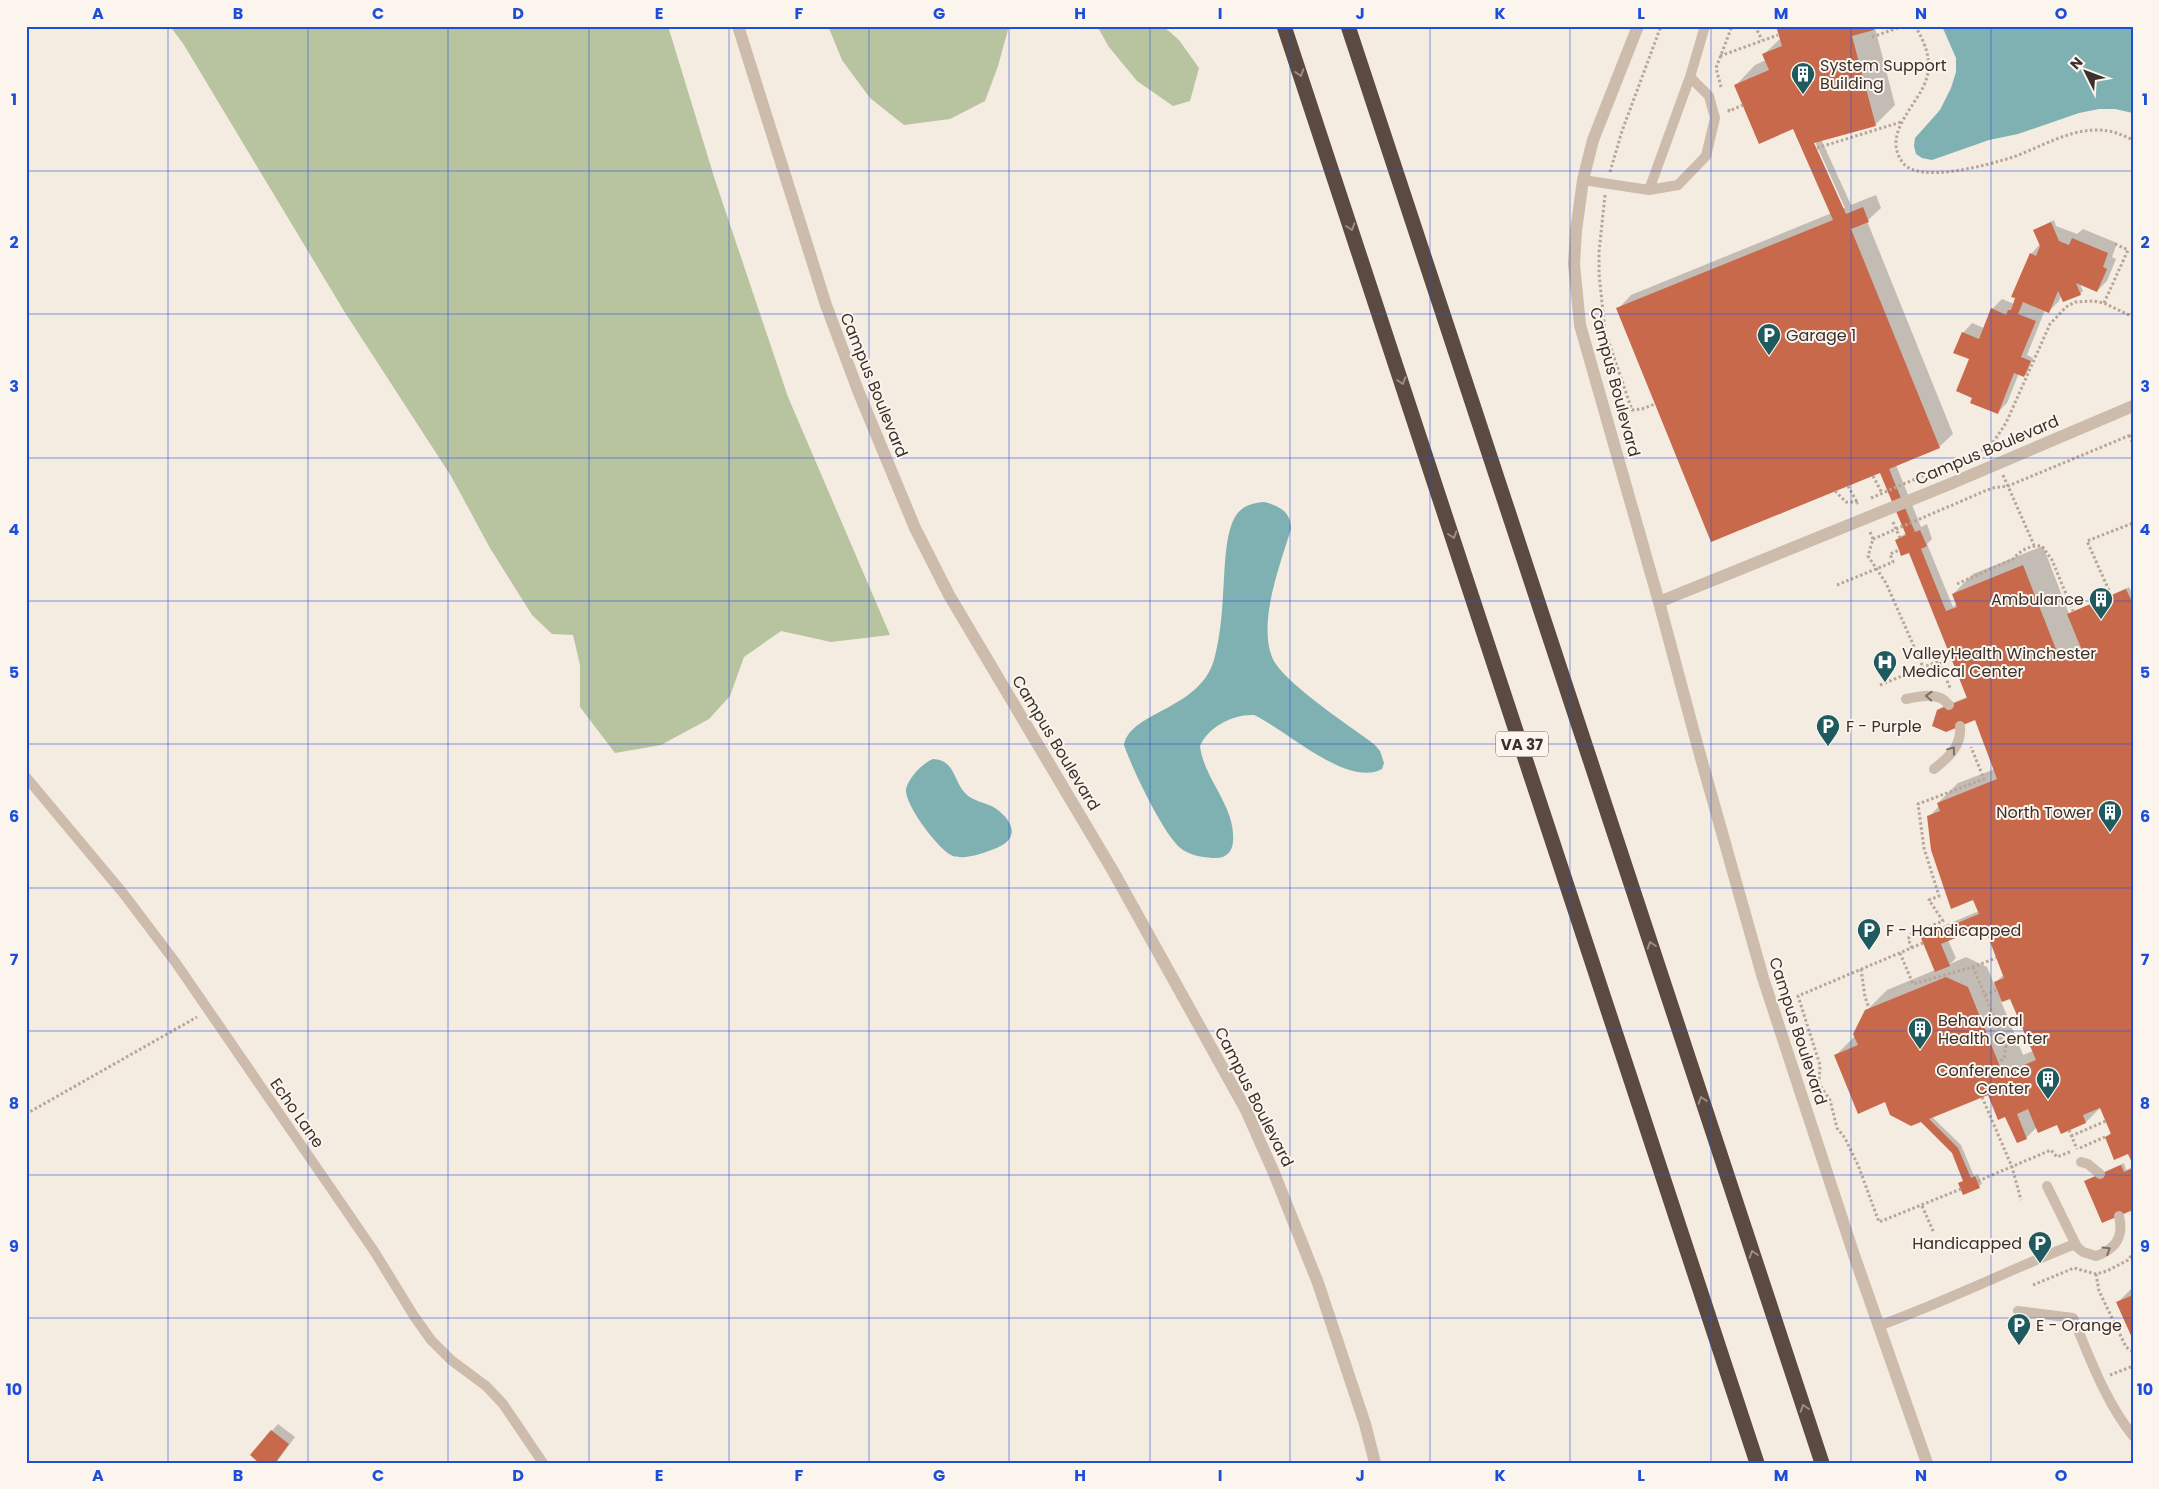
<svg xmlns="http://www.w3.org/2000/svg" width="2159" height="1489" viewBox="0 0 2159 1489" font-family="Poppins,sans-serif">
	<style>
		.green { fill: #b8c4a0 }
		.water { fill: #7fb0b2 }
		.shadow { fill: #0003; fill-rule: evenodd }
		.building { fill: #c8694b }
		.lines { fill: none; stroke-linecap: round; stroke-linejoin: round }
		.path { stroke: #b9a596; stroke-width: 3; stroke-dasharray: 2.5 2.5; stroke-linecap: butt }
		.service { stroke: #cdbbac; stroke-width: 10 }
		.minor { stroke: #cdbbac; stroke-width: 12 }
		.tertiary { stroke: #cdbbac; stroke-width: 12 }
		.motorway { stroke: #5c4a42; stroke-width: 15 }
		.oneway { stroke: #9c8e87 }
		.oneway2 { stroke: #7d6f65 }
		.grid { fill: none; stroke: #1d4ed8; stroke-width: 1; stroke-opacity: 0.55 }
		.labels { text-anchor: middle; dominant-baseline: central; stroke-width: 4; stroke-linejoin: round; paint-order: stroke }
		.shield { fill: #fbf5ee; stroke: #756b66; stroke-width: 1 }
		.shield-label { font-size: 15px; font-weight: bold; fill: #3b302b }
		.poi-label { font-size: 16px; fill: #3b302b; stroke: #fbf5ee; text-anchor: start }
		.street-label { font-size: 16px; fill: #3b302b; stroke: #fbf5ee }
		.neatline { fill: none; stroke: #1d4ed8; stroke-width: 2 }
		.grid-label { font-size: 16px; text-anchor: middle; font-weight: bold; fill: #1d4ed8 }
	</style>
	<rect width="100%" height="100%" fill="#f4ebe1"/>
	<!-- green -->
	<path class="green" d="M 170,26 L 668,26 L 715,180 L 788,397 L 890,635 L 831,642 L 781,631 L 744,657 L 730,696 L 709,719 L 661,745 L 615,753 L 580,707 L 580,665 L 573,635 L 552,634 L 532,615 L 490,548 L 451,476 L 344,311 L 184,45 Z
		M 828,26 L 1009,26 L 998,66 L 985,101 L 950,119 L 904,125 L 870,98 L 842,60 Z
		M 1097,26 L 1163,26 L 1179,40 L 1199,68 L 1190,101 L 1173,106 L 1137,81 L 1109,47 Z"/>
	<!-- water -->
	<path class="water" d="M 1942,26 L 2133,26 L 2133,113 L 2115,109 L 2099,109 L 2079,113 L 2018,134 L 1989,140 L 1932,160 L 1922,158 L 1916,154 L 1914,146 L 1915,138 L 1940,110 L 1951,88 L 1956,72 L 1956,58 Z
		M 1264,502 C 1280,506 1291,512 1291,529 C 1280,565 1258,621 1272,657 C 1281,681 1350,726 1374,744 L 1380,751 L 1384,763 L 1382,769 C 1347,788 1287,730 1254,715 C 1233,714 1208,727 1200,746 C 1204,780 1236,806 1233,842 C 1232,852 1226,858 1216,858 C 1206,858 1192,856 1183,850 C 1165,839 1131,766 1124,745 C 1131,710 1203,710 1215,656 C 1220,636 1222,615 1223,595 C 1225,574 1224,531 1237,514 C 1244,505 1253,503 1264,502 Z
		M 933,759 C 955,760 953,780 965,793 C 973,802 986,802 995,808 C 1015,822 1020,840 994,849 C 984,853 965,860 953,856 C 939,851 904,804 906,789 C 909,777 923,763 933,759 Z"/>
	<!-- shadow -->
	<path class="shadow" d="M 1778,26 L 1876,26 L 1875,28 L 1895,105 L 1875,125 L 1821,139 L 1851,205 L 1876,195 L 1881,208 L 1867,221 L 1953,434 L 1939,447 L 1896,465 L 1921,527 L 1927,524 L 1932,539 L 1927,544 L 1953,607 L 1957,603 L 1953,594 L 1973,574 L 2043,546 L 2069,614 L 2129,587 L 2133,595 L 2133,1162 L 2128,1152 L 2106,1137 L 2112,1132 L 2101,1107 L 2086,1122 L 2062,1132 L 2058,1124 L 2037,1127 L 2026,1138 L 2017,1142 L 2006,1115 L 1988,1093 L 1932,1117 L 1961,1145 L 1974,1176 L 1978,1174 L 1982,1184 L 1964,1193 L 1960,1184 L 1964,1180 L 1953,1152 L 1921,1121 L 1886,1101 L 1836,1055 L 1855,1036 L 1866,1011 L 1887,990 L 1935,970 L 1922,938 L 1929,932 L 1979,911 L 1929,817 L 1939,806 L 1938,803 L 1958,783 L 1995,769 L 1976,718 L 1938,710 L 1942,707 L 1967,697 L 1910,551 L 1896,540 L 1906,533 L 1882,473 L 1618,309 L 1631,295 L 1832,213 L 1794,127 L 1736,85 L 1755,65 L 1766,60 L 1764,54 L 1781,38 ZM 1813,137 L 1845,208 L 1842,208 L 1810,138 ZM 1985,925 L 2004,974 L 1994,984 L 1987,967 L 1966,957 L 1950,964 L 1956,958 L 1948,940 ZM 2011,997 L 2033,1051 L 2023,1055 L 2001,1001 Z
		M 2054,220 L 2056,226 L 2077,234 L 2083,229 L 2117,243 L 2112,257 L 2116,259 L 2107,281 L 2097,291 L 2080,284 L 2083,291 L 2080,294 L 2061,295 L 2059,301 L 2049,311 L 2045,310 L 2027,355 L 2033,358 L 2027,373 L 2024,376 L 2019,373 L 2007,403 L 1997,413 L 1974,397 L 1971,359 L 1963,333 L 1972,323 L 1984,328 L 1992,309 L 2002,299 L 2014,304 L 2031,254 L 2040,244 L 2035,230 Z
		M 2124,1163 L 2126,1170 L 2133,1167 L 2133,1209 L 2085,1181 Z
		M 2133,1287 L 2133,1337 L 2118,1302 Z
		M 278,1424 L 295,1437 L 276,1463 L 262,1463 L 251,1455 Z"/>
	<!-- building -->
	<path class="building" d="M 1776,26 L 1873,26 L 1874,30 L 1852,36 L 1876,126 L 1814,143 L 1846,214 L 1863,207 L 1869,222 L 1851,229 L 1940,448 L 1889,469 L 1915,532 L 1920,530 L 1927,546 L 1921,549 L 1946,611 L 1957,607 L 1952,594 L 2023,565 L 2059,657 L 2081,648 L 2067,614 L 2126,589 L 2133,604 L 2133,1165 L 2128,1154 L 2114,1160 L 2105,1137 L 2111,1134 L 2100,1108 L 2083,1115 L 2086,1123 L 2061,1134 L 2057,1125 L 2038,1133 L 2028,1109 L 2017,1114 L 2027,1139 L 2017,1143 L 2005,1117 L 1998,1120 L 1988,1095 L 1929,1119 L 1958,1148 L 1971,1178 L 1975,1176 L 1980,1188 L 1963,1195 L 1958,1183 L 1963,1181 L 1952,1153 L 1921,1122 L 1911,1126 L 1890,1115 L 1885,1102 L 1858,1114 L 1834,1055 L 1858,1045 L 1853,1034 L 1865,1010 L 1946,977 L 1968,987 L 2003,1074 L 2036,1060 L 2010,999 L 2002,1002 L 1994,982 L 2004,978 L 1984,926 L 1941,944 L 1950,966 L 1935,972 L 1921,938 L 1979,914 L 1973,900 L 1951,909 L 1931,850 L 1927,816 L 1940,811 L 1937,803 L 1997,779 L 1975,720 L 1946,732 L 1932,726 L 1937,710 L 1967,698 L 1909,553 L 1901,556 L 1899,550 L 1895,540 L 1906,535 L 1880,473 L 1711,542 L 1616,308 L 1833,220 L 1793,129 L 1759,144 L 1734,85 L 1769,70 L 1762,54 L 1782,46 Z
		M 2051,222 L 2059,241 L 2069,245 L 2072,238 L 2108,253 L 2103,267 L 2107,269 L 2097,292 L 2076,283 L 2081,295 L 2063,302 L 2058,291 L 2049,313 L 2023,302 L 2018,314 L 2036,321 L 2021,357 L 2031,361 L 2024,377 L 2014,373 L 1998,414 L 1970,403 L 1972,398 L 1956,391 L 1969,359 L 1953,353 L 1962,332 L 1979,339 L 1991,308 L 2006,315 L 2008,310 L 2011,310 L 2015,298 L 2011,297 L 2030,253 L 2036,256 L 2040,246 L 2033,230 Z
		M 2121,1165 L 2124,1172 L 2133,1168 L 2133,1210 L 2102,1223 L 2084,1181 Z
		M 2133,1295 L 2133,1340 L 2116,1302 Z
		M 271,1430 L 289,1444 L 275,1463 L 259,1463 L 250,1455 Z"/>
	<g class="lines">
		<!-- path -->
		<path class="path" d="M 1755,26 L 1762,40
			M 1915,26 C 1924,41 1932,58 1927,77 C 1920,104 1880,133 1903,163 C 1920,184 1987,165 2010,158 C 2038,149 2066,130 2097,130 C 2110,130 2121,134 2133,140
			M 1872,37 L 1903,26
			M 1720,56 L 1778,35
			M 1721,87 L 1716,68 L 1732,26
			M 1729,109 L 1729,111 L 1743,105
			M 1817,148 L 1901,122
			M 1610,172 L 1622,131 L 1661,26
			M 1605,195 L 1599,252 L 1599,274 L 1605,331 L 1632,410 L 1642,409 L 1655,404
			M 2104,303 L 2128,250 L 2113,243
			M 2129,435 L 2133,443
			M 2003,475 L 2034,545
			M 1873,476 L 1882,493
			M 1848,486 L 1858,504
			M 1835,491 L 1846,502 L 1860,502
			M 1871,498 L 1990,447 L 2006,423 L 2050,324 L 2066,307 L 2075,302 L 2093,301 L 2104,303 L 2133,317
			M 1893,522 L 1900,538
			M 1870,532 L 1873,539 L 1868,556 L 1886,583 L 1923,667
			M 1873,539 L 1992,488 L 2008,486 L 2133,434
			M 1957,584 L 2013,559 C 2021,550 2030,545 2042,546 L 2052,560 L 2073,611
			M 1837,585 L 1893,562 L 1890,554 L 1899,550
			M 2111,595 L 2087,541 L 2133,523
			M 1880,685 L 1939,661 L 1950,688
			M 1929,926 L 1931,934
			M 1923,943 L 1798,996 L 1820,1065 L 1819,1084 L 1830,1100 L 1837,1128 L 1845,1138 L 1858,1165 L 1879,1222 L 1961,1189
			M 1912,948 L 1908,939 L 1911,934 L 1943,921 L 1929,900 L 1939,896 L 1924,848 L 1918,804 L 1984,779 L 1971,747
			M 1900,953 L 1913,984 L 1973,967 L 1996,958
			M 1973,967 L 2006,1046 L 2004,1059 L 1998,1062
			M 1861,969 L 1865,997 L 1869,1008
			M 1985,995 L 1996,990
			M 1982,1097 L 2012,1167 L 2021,1200
			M 26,1114 L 197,1017
			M 2069,1130 L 2077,1149
			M 2071,1136 L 2106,1121
			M 2080,1148 L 2105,1137
			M 1978,1181 L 2051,1150 L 2057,1157 L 2072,1151
			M 1922,1206 L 1934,1233
			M 2096,1274 L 2099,1291 L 2126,1347 L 2133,1352
			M 2033,1285 L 2074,1268 L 2096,1274 L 2107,1271 L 2128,1260 L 2133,1253
			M 2110,1375 L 2133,1366"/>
		<!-- service -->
		<path class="service" d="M 1583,180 L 1649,190 L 1690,77 L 1705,26
			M 1649,190 L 1678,185 L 1706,156 L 1715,118 L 1709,96 L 1690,77
			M 1906,699 C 1920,696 1939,691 1949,705
			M 1934,769 C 1948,758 1962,746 1960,726
			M 26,777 L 123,893 L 176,963 L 374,1251 L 414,1316 L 431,1340 L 451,1360 L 486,1386 L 503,1404 L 543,1463
			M 2081,1162 L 2088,1164 L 2100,1174
			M 2047,1186 L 2077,1247 L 2083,1252 L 2096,1256 C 2116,1249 2124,1237 2119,1216
			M 2018,1311 L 2073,1318 C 2090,1358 2105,1401 2133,1436
			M 1878,1326 C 1945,1302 2009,1270 2075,1244"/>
		<!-- minor -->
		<path class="minor" d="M 1659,602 L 1950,484 L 2133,406"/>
		<!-- tertiary -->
		<path class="tertiary" d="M 738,26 L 826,305 L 859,393 L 915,528 L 949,595 L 1113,871 L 1246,1110 L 1274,1173 L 1318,1283 L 1365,1424 L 1375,1463
			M 1638,26 L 1593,140 L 1583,180 L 1576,231 L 1574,264 L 1580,325 L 1659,602 L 1697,744 L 1763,978 L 1854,1255 L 1927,1463"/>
		<!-- motorway -->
		<path class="motorway" d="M 1284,26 L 1757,1463
			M 1348,26 L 1822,1463"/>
	</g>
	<!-- one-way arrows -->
	<defs><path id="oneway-chevron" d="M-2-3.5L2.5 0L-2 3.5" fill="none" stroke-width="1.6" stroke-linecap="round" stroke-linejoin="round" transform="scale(1.25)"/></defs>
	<g class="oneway">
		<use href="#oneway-chevron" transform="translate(1300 73) rotate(72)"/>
		<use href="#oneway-chevron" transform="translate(1351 227) rotate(72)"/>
		<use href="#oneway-chevron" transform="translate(1402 381) rotate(72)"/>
		<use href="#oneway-chevron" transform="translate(1453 535) rotate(72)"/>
		<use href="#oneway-chevron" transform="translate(1651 945) rotate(-108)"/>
		<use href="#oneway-chevron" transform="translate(1702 1100) rotate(-108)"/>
		<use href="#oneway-chevron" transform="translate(1753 1254) rotate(-108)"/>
		<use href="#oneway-chevron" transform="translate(1804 1408) rotate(-108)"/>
	</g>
	<g class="oneway2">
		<use href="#oneway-chevron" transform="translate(1929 696) rotate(-177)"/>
		<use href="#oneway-chevron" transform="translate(1952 750) rotate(-53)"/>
		<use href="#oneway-chevron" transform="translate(2107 1250) rotate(-32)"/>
	</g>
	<!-- grid -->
	<path class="grid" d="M 168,26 L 168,1463M 308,26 L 308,1463M 448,26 L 448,1463M 589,26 L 589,1463M 729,26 L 729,1463M 869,26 L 869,1463M 1009,26 L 1009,1463M 1150,26 L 1150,1463M 1290,26 L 1290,1463M 1430,26 L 1430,1463M 1570,26 L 1570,1463M 1711,26 L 1711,1463M 1851,26 L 1851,1463M 1991,26 L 1991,1463M 26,171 L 2133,171M 26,314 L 2133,314M 26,458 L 2133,458M 26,601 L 2133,601M 26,744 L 2133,744M 26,888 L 2133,888M 26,1031 L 2133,1031M 26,1175 L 2133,1175M 26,1318 L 2133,1318"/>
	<!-- icons -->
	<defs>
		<g id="building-pin" transform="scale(1.25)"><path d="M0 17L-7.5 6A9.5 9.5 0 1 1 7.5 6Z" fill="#1f5a5e" stroke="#fbf5ee"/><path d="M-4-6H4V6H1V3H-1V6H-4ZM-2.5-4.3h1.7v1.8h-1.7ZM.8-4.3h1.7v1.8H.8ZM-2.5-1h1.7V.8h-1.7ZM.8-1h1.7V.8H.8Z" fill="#fff"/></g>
		<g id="parking-pin" transform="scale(1.25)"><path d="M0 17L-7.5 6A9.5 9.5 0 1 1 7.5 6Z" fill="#1f5a5e" stroke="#fbf5ee"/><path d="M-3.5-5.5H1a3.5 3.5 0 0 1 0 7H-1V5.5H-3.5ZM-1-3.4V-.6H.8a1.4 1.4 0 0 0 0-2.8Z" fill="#fff"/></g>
		<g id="hospital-pin" transform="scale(1.25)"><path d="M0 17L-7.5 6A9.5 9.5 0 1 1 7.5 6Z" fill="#1f5a5e" stroke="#fbf5ee"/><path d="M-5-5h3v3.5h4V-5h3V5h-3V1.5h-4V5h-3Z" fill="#fff"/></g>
	</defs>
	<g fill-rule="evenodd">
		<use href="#building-pin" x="1803" y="74"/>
		<use href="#parking-pin" x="1769" y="335"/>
		<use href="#building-pin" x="2101" y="599"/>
		<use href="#hospital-pin" x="1885" y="662"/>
		<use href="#parking-pin" x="1828" y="726"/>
		<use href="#building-pin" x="2110" y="812"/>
		<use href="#parking-pin" x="1869" y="930"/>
		<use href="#building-pin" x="1920" y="1029"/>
		<use href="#building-pin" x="2048" y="1079"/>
		<use href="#parking-pin" x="2040" y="1243"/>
		<use href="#parking-pin" x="2019" y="1325"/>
	</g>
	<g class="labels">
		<!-- shield labels -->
		<rect class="shield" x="1496" y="731.5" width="52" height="25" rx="4"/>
		<g class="shield-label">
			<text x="1522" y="744">VA 37</text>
		</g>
		<!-- poi labels -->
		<g class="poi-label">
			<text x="1820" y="65">System Support<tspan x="1820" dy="18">Building</tspan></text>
			<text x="1786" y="335">Garage 1</text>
			<text x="2084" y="599" text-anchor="end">Ambulance</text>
			<text x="1902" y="653">ValleyHealth Winchester<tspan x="1902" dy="18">Medical Center</tspan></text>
			<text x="1846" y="726">F - Purple</text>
			<text x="2092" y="812" text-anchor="end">North Tower</text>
			<text x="1886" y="930">F - Handicapped</text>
			<text x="1938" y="1020">Behavioral<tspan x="1938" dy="18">Health Center</tspan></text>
			<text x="2030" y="1070" text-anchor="end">Conference<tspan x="2030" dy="18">Center</tspan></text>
			<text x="2022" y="1243" text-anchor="end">Handicapped</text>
			<text x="2036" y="1325">E - Orange</text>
		</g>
		<!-- street labels -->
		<g class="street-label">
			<text transform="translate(1615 382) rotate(75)">Campus Boulevard</text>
			<text transform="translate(874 385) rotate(68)">Campus Boulevard</text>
			<text transform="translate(1987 450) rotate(-23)">Campus Boulevard</text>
			<text transform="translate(1056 743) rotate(59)">Campus Boulevard</text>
			<text transform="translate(1798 1031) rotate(72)">Campus Boulevard</text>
			<text transform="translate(1254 1097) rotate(63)">Campus Boulevard</text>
			<text transform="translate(297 1113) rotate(55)">Echo Lane</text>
		</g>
	</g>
	<!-- border -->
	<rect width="2159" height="1489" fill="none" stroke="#fbf5ee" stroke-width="55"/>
	<!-- north arrow -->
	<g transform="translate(2086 72) rotate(312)" stroke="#fbf5ee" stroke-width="4" paint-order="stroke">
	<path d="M0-4L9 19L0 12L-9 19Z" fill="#3b302b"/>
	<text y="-8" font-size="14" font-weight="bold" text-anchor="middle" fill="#3b302b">N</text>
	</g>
	<rect x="28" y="28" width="2104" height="1434" class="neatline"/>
	<g class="grid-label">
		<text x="98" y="19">A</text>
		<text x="238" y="19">B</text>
		<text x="378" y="19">C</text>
		<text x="518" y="19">D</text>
		<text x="659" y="19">E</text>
		<text x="799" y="19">F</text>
		<text x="939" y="19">G</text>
		<text x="1080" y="19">H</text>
		<text x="1220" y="19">I</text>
		<text x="1360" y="19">J</text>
		<text x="1500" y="19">K</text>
		<text x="1641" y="19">L</text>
		<text x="1781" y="19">M</text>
		<text x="1921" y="19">N</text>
		<text x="2061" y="19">O</text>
		<text x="14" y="105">1</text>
		<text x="2145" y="105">1</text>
		<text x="14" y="248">2</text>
		<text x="2145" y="248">2</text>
		<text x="14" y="392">3</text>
		<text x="2145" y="392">3</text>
		<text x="14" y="535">4</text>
		<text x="2145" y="535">4</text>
		<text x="14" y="678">5</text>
		<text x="2145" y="678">5</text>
		<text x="14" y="822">6</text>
		<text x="2145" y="822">6</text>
		<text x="14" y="965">7</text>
		<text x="2145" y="965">7</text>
		<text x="14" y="1109">8</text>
		<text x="2145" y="1109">8</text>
		<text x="14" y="1252">9</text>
		<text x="2145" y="1252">9</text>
		<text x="14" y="1395">10</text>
		<text x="2145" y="1395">10</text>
		<text x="98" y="1481">A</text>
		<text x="238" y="1481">B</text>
		<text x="378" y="1481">C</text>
		<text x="518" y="1481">D</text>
		<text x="659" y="1481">E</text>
		<text x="799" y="1481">F</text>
		<text x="939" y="1481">G</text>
		<text x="1080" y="1481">H</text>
		<text x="1220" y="1481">I</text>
		<text x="1360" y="1481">J</text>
		<text x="1500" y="1481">K</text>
		<text x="1641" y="1481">L</text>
		<text x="1781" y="1481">M</text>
		<text x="1921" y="1481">N</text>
		<text x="2061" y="1481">O</text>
	</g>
</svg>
